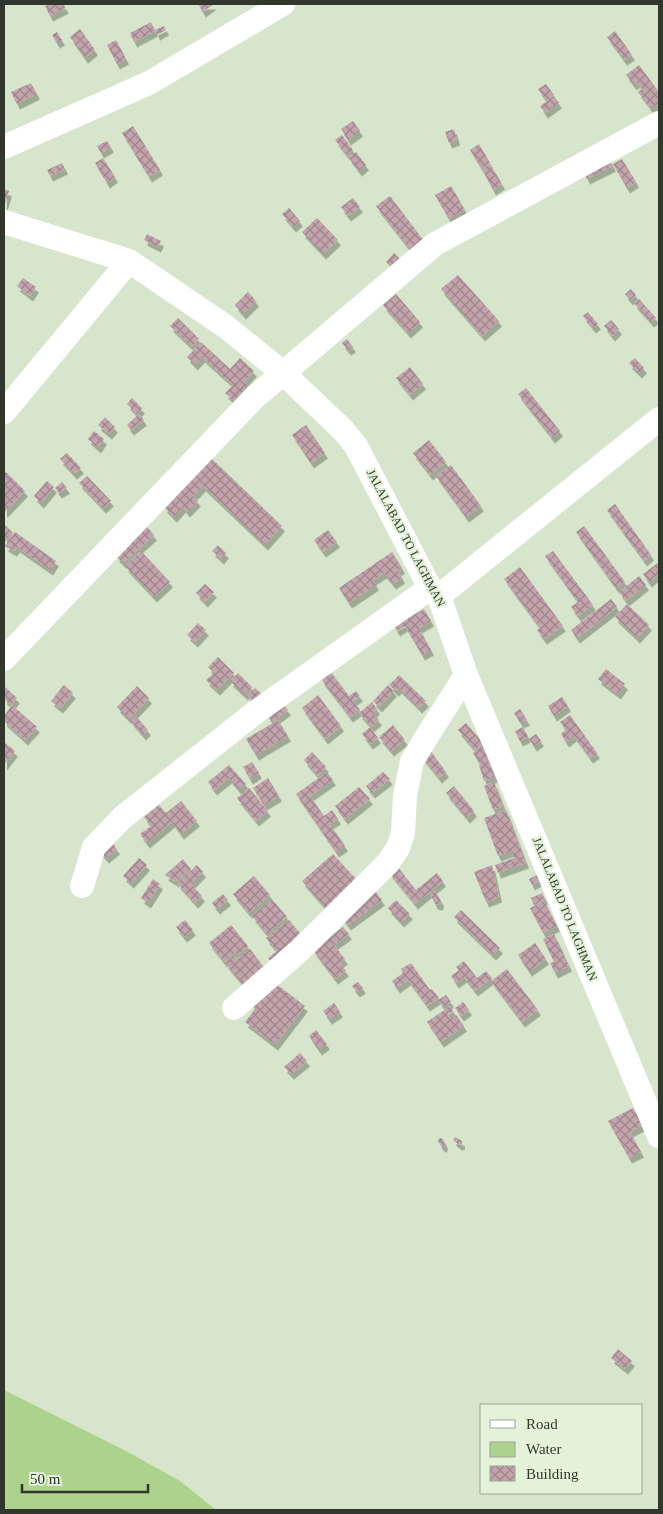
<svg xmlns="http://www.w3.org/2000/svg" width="663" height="1514" viewBox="0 0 663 1514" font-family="'Times New Roman',serif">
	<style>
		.water { fill: #acd28e }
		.building { fill: url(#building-cross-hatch); filter: url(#shadow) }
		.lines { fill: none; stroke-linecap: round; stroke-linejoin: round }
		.minor { stroke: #fff; stroke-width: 24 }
		.labels { text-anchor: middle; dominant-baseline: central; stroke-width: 4; stroke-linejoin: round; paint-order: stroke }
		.street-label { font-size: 12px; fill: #32372d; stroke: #e3f2d8 }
	</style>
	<defs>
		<pattern id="building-cross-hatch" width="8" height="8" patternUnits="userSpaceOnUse" patternTransform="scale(1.25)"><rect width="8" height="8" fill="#c3a4ac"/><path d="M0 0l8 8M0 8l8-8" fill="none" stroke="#9f868c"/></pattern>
		<filter id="shadow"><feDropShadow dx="3" dy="5.5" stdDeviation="0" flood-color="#0004"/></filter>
	</defs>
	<rect width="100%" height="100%" fill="#d6e5cb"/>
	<!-- water -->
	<path class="water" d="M 4,1390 L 126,1451 L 180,1481 L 216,1510 L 4,1510 Z"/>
	<!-- building -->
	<path class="building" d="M 50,4 L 63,4 L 66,8 L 50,16 L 45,6 Z
		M 198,4 L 214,4 L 203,12 Z
		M 151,22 L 155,31 L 134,42 L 130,33 Z
		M 164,26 L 166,30 L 157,35 L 155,30 Z
		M 80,29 L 95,50 L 85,58 L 70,37 Z
		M 615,31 L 632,55 L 624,60 L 607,37 Z
		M 57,32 L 62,40 L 57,43 L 52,35 Z
		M 116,40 L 126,59 L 117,64 L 107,45 Z
		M 639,65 L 659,92 L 659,109 L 656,105 L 651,109 L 638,92 L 642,89 L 637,82 L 634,85 L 626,75 Z
		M 31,83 L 37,94 L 17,104 L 11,92 Z
		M 546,84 L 554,95 L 546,100 L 538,89 Z
		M 554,96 L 559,103 L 545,113 L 540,106 Z
		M 353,121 L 360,131 L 348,140 L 341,129 Z
		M 133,126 L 160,170 L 149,177 L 122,133 Z
		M 454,129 L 457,140 L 449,143 L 445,132 Z
		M 342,135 L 353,150 L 347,155 L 335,140 Z
		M 107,141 L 111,147 L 101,153 L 97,146 Z
		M 479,144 L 490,163 L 481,168 L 470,150 Z
		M 356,152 L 366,165 L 359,171 L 348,157 Z
		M 608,157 L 613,166 L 587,179 L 583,170 Z
		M 103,158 L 115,177 L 107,183 L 95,163 Z
		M 622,159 L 636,182 L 627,188 L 613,164 Z
		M 62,163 L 65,169 L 50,176 L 47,170 Z
		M 490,164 L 502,184 L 493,190 L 482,169 Z
		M 451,186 L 465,210 L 449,219 L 435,195 Z
		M 4,189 L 9,191 L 4,207 Z
		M 390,196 L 424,241 L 411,251 L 376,206 Z
		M 353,198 L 360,207 L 348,216 L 341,207 Z
		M 289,208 L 300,221 L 293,227 L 282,214 Z
		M 317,218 L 338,240 L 323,254 L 302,232 Z
		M 147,234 L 161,241 L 158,247 L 144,240 Z
		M 394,253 L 401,260 L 392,268 L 386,262 Z
		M 458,275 L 499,321 L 482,336 L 441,289 Z
		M 23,278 L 36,287 L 30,296 L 17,286 Z
		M 631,289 L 636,295 L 630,300 L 625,294 Z
		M 248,292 L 256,301 L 243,314 L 235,305 Z
		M 396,294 L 420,322 L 408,333 L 383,305 Z
		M 639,299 L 656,318 L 651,322 L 634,303 Z
		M 588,312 L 598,324 L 593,328 L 583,316 Z
		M 178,318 L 199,339 L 192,347 L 170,326 Z
		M 611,320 L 619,329 L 612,336 L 604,326 Z
		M 347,339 L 353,347 L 348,350 L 342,343 Z
		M 201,342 L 230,369 L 240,358 L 254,371 L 244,382 L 248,386 L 234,401 L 225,393 L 233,385 L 202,357 L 195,365 L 187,357 Z
		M 635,358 L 644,368 L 639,373 L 629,363 Z
		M 410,367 L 423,384 L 410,395 L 396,378 Z
		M 526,388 L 560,431 L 552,438 L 518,394 Z
		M 132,398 L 142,408 L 137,414 L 127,404 Z
		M 139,414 L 144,420 L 131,430 L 127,425 Z
		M 105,417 L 115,427 L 109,434 L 98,425 Z
		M 306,425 L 325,453 L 311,463 L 292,435 Z
		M 94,431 L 104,439 L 98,448 L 88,439 Z
		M 429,440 L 446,462 L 430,475 L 413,453 Z
		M 67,453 L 81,468 L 74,474 L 60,459 Z
		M 211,458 L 282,526 L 265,545 L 203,486 L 193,496 L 198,501 L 187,512 L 183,507 L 174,517 L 164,507 Z
		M 451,465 L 481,506 L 466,517 L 436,476 Z
		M 4,470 L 25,491 L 5,512 L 4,511 Z
		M 87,476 L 111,501 L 103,508 L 79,483 Z
		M 47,481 L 54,487 L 41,503 L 34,496 Z
		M 62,482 L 67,488 L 59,493 L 55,488 Z
		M 615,504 L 651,555 L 644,561 L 607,510 Z
		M 4,524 L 13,533 L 4,543 Z
		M 584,526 L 625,582 L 616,588 L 576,532 Z
		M 147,527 L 154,535 L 123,563 L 116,556 Z
		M 328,530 L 337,542 L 323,552 L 314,540 Z
		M 15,532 L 56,561 L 50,570 L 17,547 L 14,551 L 5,546 Z
		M 218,545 L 226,553 L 221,559 L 212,551 Z
		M 141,551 L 170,582 L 154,597 L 125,566 Z
		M 553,551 L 593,605 L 578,616 L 571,607 L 578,602 L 545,556 Z
		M 392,552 L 402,568 L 398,571 L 402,578 L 393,584 L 384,573 L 373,580 L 376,585 L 349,603 L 339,588 Z
		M 659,562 L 659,574 L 649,582 L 643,574 Z
		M 520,567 L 563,626 L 544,639 L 537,630 L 540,628 L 504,579 Z
		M 639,576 L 646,585 L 626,601 L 619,592 Z
		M 205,584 L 214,592 L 205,602 L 196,593 Z
		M 611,599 L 617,607 L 577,638 L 571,630 Z
		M 627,604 L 649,625 L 637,638 L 615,617 Z
		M 424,609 L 431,621 L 419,628 L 431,650 L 422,655 L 405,626 L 397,631 L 394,626 Z
		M 198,623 L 206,630 L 195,642 L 187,635 Z
		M 218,657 L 234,673 L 217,690 L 206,680 L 214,673 L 208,667 Z
		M 606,669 L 625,684 L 618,694 L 598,679 Z
		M 331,672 L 349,696 L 356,691 L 360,696 L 353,701 L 360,710 L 350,717 L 321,679 Z
		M 238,673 L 252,687 L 245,695 L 230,681 Z
		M 399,675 L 426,701 L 419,708 L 399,688 L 396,691 L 389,685 Z
		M 64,685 L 73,693 L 60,708 L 51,701 Z
		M 388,685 L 394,691 L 379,707 L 373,701 Z
		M 4,686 L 17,698 L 11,705 L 4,699 Z
		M 137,686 L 149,698 L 129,719 L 117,707 Z
		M 255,688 L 266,698 L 258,706 L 247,695 Z
		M 318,695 L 341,726 L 325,739 L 302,708 Z
		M 562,697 L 568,706 L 554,716 L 548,706 Z
		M 372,702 L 377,709 L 373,713 L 379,720 L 371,727 L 359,713 Z
		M 283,704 L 288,710 L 272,722 L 267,715 Z
		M 12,705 L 37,727 L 25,740 L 4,721 L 4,716 Z
		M 520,709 L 527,720 L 521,723 L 514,713 Z
		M 135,715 L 148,730 L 143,735 L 130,720 Z
		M 570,715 L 597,753 L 590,758 L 574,736 L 566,742 L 561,734 L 566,730 L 560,722 Z
		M 278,720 L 288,736 L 256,755 L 246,739 Z
		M 466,723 L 483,743 L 475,750 L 458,730 Z
		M 393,725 L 405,740 L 391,751 L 379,737 Z
		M 370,727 L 378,738 L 370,744 L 362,734 Z
		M 523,727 L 528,737 L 520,741 L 515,731 Z
		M 536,734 L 541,741 L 534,746 L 529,739 Z
		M 5,743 L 15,751 L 4,765 L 4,745 Z
		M 484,745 L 493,758 L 489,761 L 495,777 L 484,781 L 479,765 L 480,764 L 473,753 Z
		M 430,750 L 446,772 L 439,778 L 422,757 Z
		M 312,752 L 326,767 L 318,776 L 304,760 Z
		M 252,762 L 259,773 L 250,779 L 243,767 Z
		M 229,765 L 246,784 L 239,790 L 229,778 L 214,790 L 208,782 Z
		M 327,772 L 333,780 L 310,796 L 324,816 L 332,810 L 338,819 L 330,824 L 345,846 L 336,852 L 296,794 Z
		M 383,772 L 390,779 L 372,793 L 366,786 Z
		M 268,778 L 279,796 L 264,805 L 253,788 Z
		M 494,782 L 503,806 L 493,810 L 484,786 Z
		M 454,786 L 474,811 L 467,818 L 446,793 Z
		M 359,787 L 370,799 L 345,819 L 335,806 Z
		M 249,788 L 268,811 L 256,821 L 237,798 Z
		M 181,801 L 197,821 L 181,834 L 172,822 L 147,843 L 140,834 L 151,826 L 144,817 L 159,805 L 166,813 Z
		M 506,810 L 526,863 L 498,873 L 495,865 L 514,858 L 512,851 L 498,856 L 484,818 Z
		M 111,841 L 117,849 L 106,858 L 99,850 Z
		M 333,854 L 357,880 L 326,908 L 302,881 Z
		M 139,858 L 147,865 L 131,883 L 123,876 Z
		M 183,859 L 191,869 L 176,882 L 165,875 Z
		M 197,865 L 203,872 L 191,884 L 202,896 L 195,903 L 177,883 Z
		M 492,865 L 499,897 L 486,902 L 474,872 Z
		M 397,866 L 416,890 L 437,873 L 443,881 L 415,904 L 389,872 Z
		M 539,874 L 542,879 L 532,885 L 529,879 Z
		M 254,876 L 270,895 L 249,913 L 233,894 Z
		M 153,879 L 160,884 L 148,903 L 141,898 Z
		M 375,891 L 382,900 L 348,925 L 341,916 Z
		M 435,891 L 441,901 L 440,905 L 435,904 L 430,894 Z
		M 542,893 L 545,899 L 534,905 L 531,898 Z
		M 223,894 L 228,900 L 217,909 L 212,903 Z
		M 272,899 L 287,917 L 267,934 L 252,916 Z
		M 396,900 L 410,914 L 401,922 L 388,908 Z
		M 544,901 L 557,926 L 543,933 L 530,908 Z
		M 461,910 L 500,948 L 493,955 L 454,917 Z
		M 185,920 L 193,930 L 184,937 L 176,927 Z
		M 289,920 L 304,938 L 272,963 L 268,958 L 277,951 L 266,938 Z
		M 231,925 L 248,946 L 238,955 L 235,952 L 224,962 L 209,943 Z
		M 343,927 L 349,934 L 334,945 L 345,959 L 340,963 L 346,971 L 335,979 L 313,950 Z
		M 554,934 L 569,966 L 555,973 L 550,963 L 554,962 L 543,939 Z
		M 535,943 L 546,959 L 529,971 L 518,955 Z
		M 250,949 L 267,971 L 246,988 L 225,963 L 234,956 L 237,959 Z
		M 464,961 L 477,978 L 486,971 L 492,978 L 475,991 L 464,977 L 456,983 L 451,976 L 459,970 L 456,967 Z
		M 411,963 L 430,990 L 432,989 L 439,998 L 427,1006 L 408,980 L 397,988 L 392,981 L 403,973 L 401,969 Z
		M 507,969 L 538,1010 L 522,1022 L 491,981 Z
		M 358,982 L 363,988 L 357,992 L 352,986 Z
		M 275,983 L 305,1006 L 275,1045 L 245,1022 L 255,1009 L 251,1005 Z
		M 446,995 L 451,1002 L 444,1007 L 438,1000 Z
		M 463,1002 L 469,1010 L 461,1016 L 455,1008 Z
		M 334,1003 L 340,1012 L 329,1019 L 323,1011 Z
		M 450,1006 L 453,1011 L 448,1014 L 450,1019 L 456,1015 L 464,1026 L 441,1042 L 427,1022 Z
		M 316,1030 L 327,1044 L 319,1050 L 309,1036 Z
		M 300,1053 L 307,1061 L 291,1074 L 284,1067 Z
		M 633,1108 L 643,1125 L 630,1132 L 641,1152 L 629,1158 L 608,1121 Z
		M 455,1137 L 462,1141 L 462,1144 L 459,1145 L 454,1141 L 453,1140 Z
		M 440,1138 L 443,1139 L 445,1144 L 444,1147 L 441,1146 L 438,1141 Z
		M 618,1349 L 632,1361 L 625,1369 L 611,1358 Z"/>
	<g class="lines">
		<!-- minor -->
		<path class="minor" d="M 4,147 L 149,83 L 283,4
			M 4,222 L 129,261 L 225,326 L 283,373 L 343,430 L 356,446 L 430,588 L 439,596 L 466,675 L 659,1136
			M 4,412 L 129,261
			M 439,596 L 659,419
			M 4,659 L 255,397 L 435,244 L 659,123
			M 82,886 L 94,847 L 123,817 L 256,712 L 430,588
			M 234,1008 L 300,950 L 388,863 L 398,848 L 403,833 L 405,796 L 412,761 L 429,733 L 466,675"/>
	</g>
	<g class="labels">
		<!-- street labels -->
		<g class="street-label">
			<text transform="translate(406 538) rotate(62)">JALALABAD TO LAGHMAN</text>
			<text transform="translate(565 909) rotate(68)">JALALABAD TO LAGHMAN</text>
		</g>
	</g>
	<!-- border -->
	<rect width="663" height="1514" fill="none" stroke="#32372d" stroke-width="10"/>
	<!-- legend -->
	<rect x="480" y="1404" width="162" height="90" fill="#e3f2d8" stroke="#9ca794"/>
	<rect x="490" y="1420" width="25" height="8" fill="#ffffff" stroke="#9ca794"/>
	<text x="526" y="1429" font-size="15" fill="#32372d">Road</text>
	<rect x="490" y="1442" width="25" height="15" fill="#acd28e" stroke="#9ca794"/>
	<text x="526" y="1454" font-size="15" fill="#32372d">Water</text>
	<rect x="490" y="1466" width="25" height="15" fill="url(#building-cross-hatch)" stroke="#9ca794"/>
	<text x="526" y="1479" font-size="15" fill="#32372d">Building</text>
	<!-- scale -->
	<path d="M22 1484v8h126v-8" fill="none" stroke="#32372d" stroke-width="2.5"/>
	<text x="30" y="1484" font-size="15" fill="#32372d" stroke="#e3f2d8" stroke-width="4" paint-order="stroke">50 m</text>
</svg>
